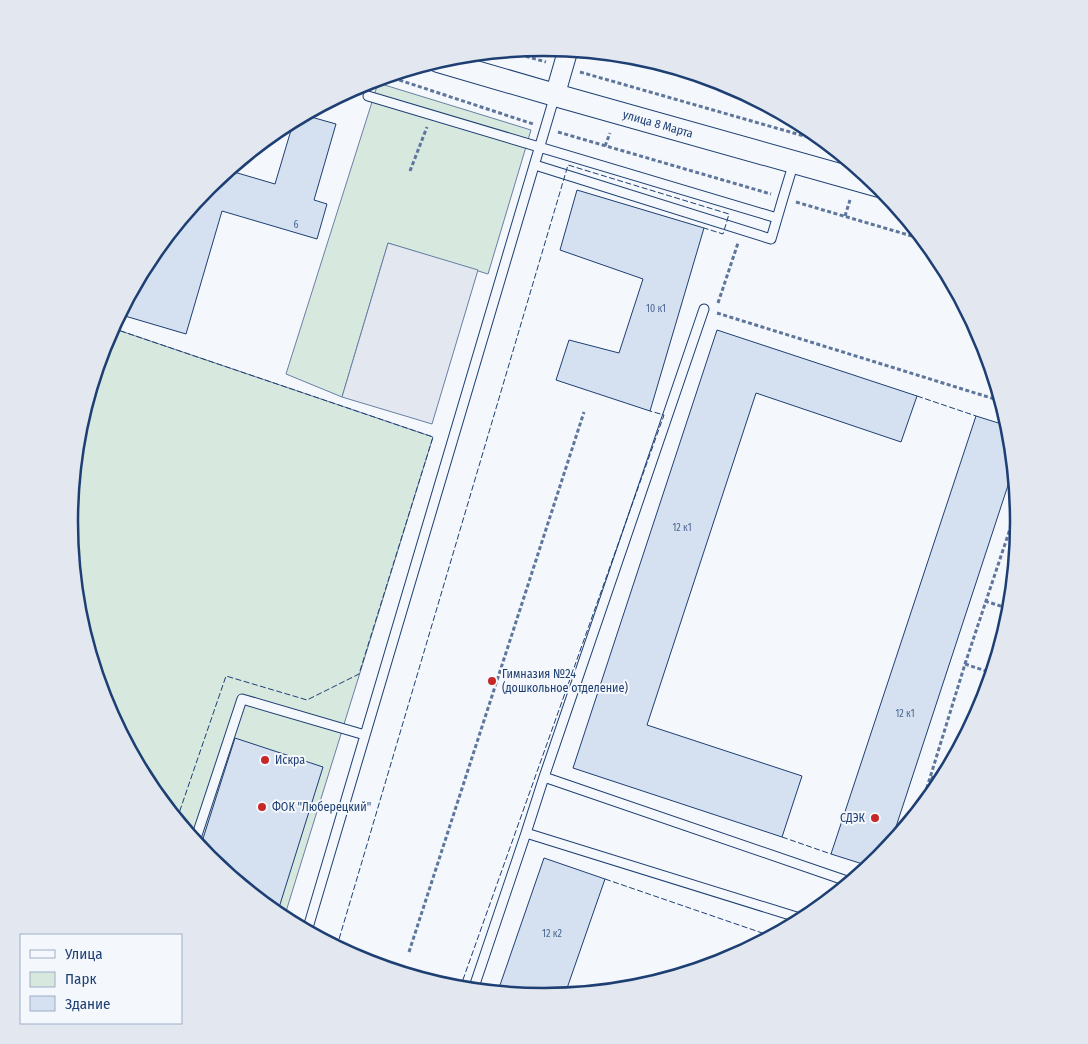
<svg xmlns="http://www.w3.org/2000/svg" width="1088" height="1044" viewBox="0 0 1088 1044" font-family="'Fira Sans Condensed',sans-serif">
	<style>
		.green { fill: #d7e8df; stroke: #687fa3 }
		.parking { fill: #e3e8f0; stroke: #687fa3 }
		.building { fill: #d5e0f0; stroke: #1d3f73 }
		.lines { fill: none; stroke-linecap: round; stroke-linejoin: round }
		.service-casing { stroke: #1d3f73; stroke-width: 11 }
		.minor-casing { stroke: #1d3f73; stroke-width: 21 }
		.tertiary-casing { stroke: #1d3f73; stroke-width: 24 }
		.path { stroke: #5e769c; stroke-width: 3; stroke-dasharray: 4 2.5; stroke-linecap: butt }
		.service { stroke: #f4f7fb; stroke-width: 9 }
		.minor { stroke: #f4f7fb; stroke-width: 19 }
		.tertiary { stroke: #f4f7fb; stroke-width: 22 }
		.fence { stroke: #1d3f73; stroke-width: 1; stroke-dasharray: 6 2.5; stroke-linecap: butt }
		.poi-dot { fill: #c62828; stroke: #f4f7fb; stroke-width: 2 }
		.labels { text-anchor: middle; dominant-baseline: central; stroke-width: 4; stroke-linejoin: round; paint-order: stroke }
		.number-label { font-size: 10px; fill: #4b6792 }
		.street-label { font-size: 12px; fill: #1d3f73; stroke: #f4f7fb }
		.poi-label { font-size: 12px; fill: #1d3f73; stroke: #f4f7fb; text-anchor: start }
		.rim { fill: none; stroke: #1d3f73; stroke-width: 2.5 }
	</style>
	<rect width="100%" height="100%" fill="#f4f7fb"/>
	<!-- green -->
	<path class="green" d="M 378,83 L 531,130 L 488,274 L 388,243 L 342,397 L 286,374 Z
		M 112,328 L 433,437 L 284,918 L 208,857 L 149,785 L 106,703 L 79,614 L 70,522 L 79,429 L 106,340 Z"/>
	<!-- parking -->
	<path class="parking" d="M 388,243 L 478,270 L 432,424 L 342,397 Z"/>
	<!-- building -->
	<path class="building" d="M 304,115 L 336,124 L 314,200 L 327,204 L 317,239 L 222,211 L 186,334 L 125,316 L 133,290 L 150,258 L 209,186 L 237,163 L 234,172 L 275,184 L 294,120 Z
		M 577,190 L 704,228 L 650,411 L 556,380 L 569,340 L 619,353 L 643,279 L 560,250 Z
		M 717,330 L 917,396 L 901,442 L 756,393 L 647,725 L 802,776 L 782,837 L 573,768 Z
		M 976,416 L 1008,426 L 1013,470 L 890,845 L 879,858 L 869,866 L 831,854 Z
		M 235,738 L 323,767 L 277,914 L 208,857 L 200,848 Z
		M 544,858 L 605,879 L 565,994 L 544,996 L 514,994 L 499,988 Z"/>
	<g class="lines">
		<!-- service casing -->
		<g class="service-casing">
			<path id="service" d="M 368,96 L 777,218
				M 535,165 L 771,239 L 783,198 L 794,162
				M 544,777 L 704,309
				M 526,833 L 544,777 L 850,882
				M 195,841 L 242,699 L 365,735
				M 307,931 L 555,95
				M 473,990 L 526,833 L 803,919"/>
		</g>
		<!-- minor casing -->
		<g class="minor-casing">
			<path id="minor" d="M 555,95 L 568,50"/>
		</g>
		<!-- tertiary casing -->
		<g class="tertiary-casing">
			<path id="tertiary" d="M 438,61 L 555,95 L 879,186"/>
		</g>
		<!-- path -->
		<path class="path" d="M 507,51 L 546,62
			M 580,72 L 825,142
			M 387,76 L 533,124
			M 558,132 L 771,194
			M 605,146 L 610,133
			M 410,171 L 427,127
			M 796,202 L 922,239
			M 845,216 L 850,200
			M 718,303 L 738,243
			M 717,313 L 1001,401
			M 985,601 L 1010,609
			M 965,664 L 992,673
			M 931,777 L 941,780
			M 921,807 L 965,664 L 1017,508
			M 409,952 L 584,412"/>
		<!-- service -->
		<use href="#service" class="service"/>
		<!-- minor -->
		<use href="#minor" class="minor"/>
		<!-- tertiary -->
		<use href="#tertiary" class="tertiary"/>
		<!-- fence -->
		<path class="fence" d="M 112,328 L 433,437 L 359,674 L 307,700 L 226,676 L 177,819
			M 917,396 L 976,416
			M 782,837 L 831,854
			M 605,879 L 771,936
			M 401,972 L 337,946 L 568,165 L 729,214 L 723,234 L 704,228
			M 460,988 L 664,415 L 650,411"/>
	</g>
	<!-- markers -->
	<g class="poi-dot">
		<circle cx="492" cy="681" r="5"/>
		<circle cx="265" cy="760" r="5"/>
		<circle cx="262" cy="807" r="5"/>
		<circle cx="875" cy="818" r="5"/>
	</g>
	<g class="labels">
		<!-- number labels -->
		<g class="number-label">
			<text x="296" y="225">6</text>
			<text x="656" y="309">10 к1</text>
			<text x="682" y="528">12 к1</text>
			<text x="905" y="714">12 к1</text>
			<text x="552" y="934">12 к2</text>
		</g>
		<!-- street labels -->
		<g class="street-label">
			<text transform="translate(658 124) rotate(16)">улица 8 Марта</text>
		</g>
		<!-- poi labels -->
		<g class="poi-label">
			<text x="502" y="674">Гимназия №24<tspan x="502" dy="14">(дошкольное отделение)</tspan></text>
			<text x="275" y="760">Искра</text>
			<text x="272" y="807">ФОК "Люберецкий"</text>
			<text x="865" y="818" text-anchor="end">СДЭК</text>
		</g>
	</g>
	<!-- crop -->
	<path d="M0 0H1088V1044H0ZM78 522a466 466 0 1 1 932 0a466 466 0 1 1-932 0Z" fill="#e3e8f0" fill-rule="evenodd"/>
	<path class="rim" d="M78 522a466 466 0 1 1 932 0a466 466 0 1 1-932 0Z"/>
	<!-- legend -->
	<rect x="20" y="934" width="162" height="90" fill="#f4f7fb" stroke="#9eadc5"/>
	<rect x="30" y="950" width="25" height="8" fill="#f4f7fb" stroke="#9eadc5"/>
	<text x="65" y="959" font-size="15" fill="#1d3f73">Улица</text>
	<rect x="30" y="972" width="25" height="15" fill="#d7e8df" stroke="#9eadc5"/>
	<text x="65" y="984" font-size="15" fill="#1d3f73">Парк</text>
	<rect x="30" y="996" width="25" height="15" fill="#d5e0f0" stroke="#9eadc5"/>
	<text x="65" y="1009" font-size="15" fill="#1d3f73">Здание</text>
</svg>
